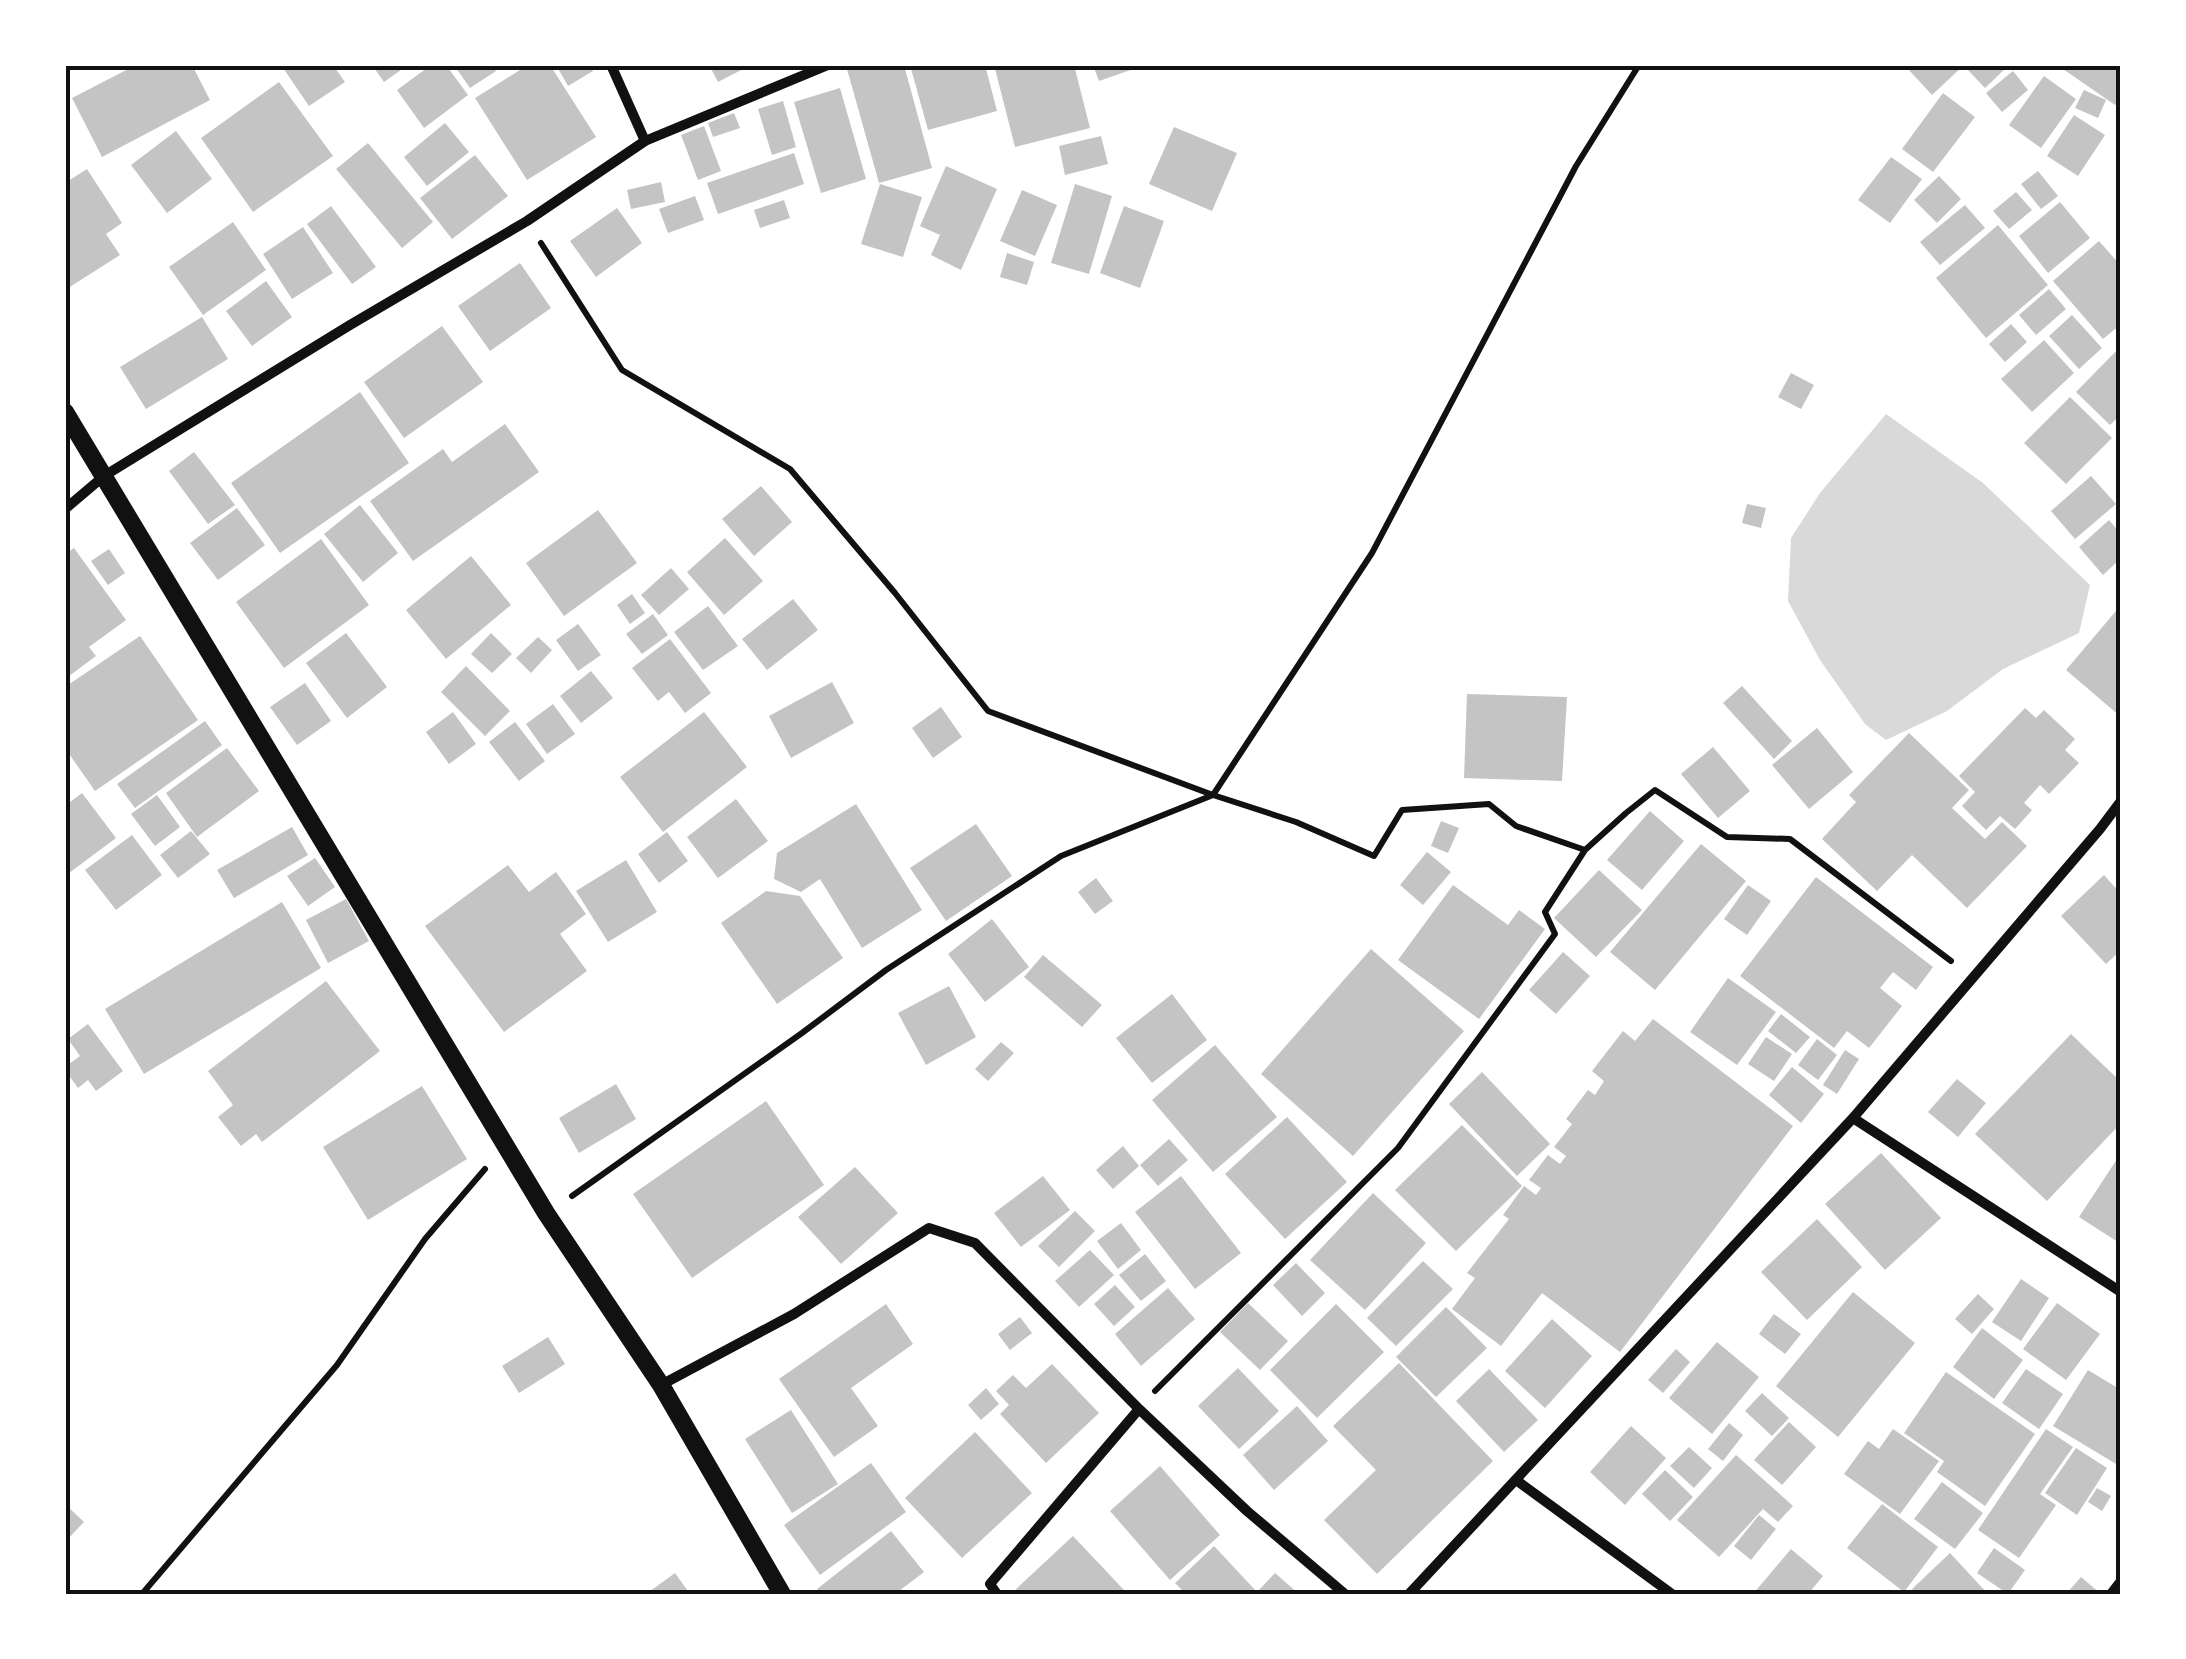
<svg xmlns="http://www.w3.org/2000/svg" width="2186" height="1659" viewBox="0 0 2186 1659" font-family="'Public Sans',sans-serif">
	<style>
		.water { fill: #d9d9d9 }
		.building { fill: #c4c4c4 }
		.lines { fill: none; stroke-linecap: round; stroke-linejoin: round }
		.path { stroke: #111; stroke-width: 6 }
		.minor { stroke: #111; stroke-width: 10 }
		.tertiary { stroke: #111; stroke-width: 18 }
		.neatline { fill: none; stroke: #111; stroke-width: 4 }
	</style>
	<rect width="100%" height="100%" fill="#fff"/>
	<!-- water -->
	<path class="water" d="M 1886,414 L 1983,483 L 2090,585 L 2079,633 L 2003,669 L 1947,711 L 1886,740 L 1865,724 L 1820,660 L 1788,601 L 1791,538 L 1820,493 Z"/>
	<!-- building -->
	<path class="building" d="M 136,65 L 192,65 L 210,100 L 102,157 L 72,98 Z
		M 281,65 L 333,65 L 345,82 L 309,106 Z
		M 372,65 L 408,65 L 384,82 Z
		M 431,65 L 446,65 L 468,95 L 424,128 L 397,90 Z
		M 454,65 L 491,65 L 496,71 L 470,88 Z
		M 528,65 L 550,65 L 596,137 L 527,180 L 475,98 Z
		M 556,65 L 590,65 L 593,71 L 568,86 Z
		M 709,65 L 751,65 L 718,82 Z
		M 861,65 L 904,65 L 932,168 L 879,183 L 847,69 Z
		M 910,65 L 985,65 L 997,111 L 928,130 Z
		M 994,65 L 1074,65 L 1090,128 L 1015,147 Z
		M 1093,65 L 1142,65 L 1142,66 L 1099,81 Z
		M 1912,65 L 1964,65 L 1932,95 L 1908,69 Z
		M 1972,65 L 2009,65 L 1985,88 L 1967,69 Z
		M 2066,65 L 2121,65 L 2121,96 L 2115,105 L 2063,69 Z
		M 2013,71 L 2028,90 L 2002,112 L 1986,93 Z
		M 2044,76 L 2076,99 L 2041,148 L 2009,125 Z
		M 279,82 L 333,156 L 253,212 L 201,138 Z
		M 840,88 L 866,179 L 821,193 L 794,102 Z
		M 2084,90 L 2106,100 L 2098,118 L 2075,108 Z
		M 1943,93 L 1975,117 L 1933,172 L 1902,149 Z
		M 783,101 L 796,147 L 772,155 L 758,109 Z
		M 734,113 L 740,128 L 713,137 L 708,123 Z
		M 2074,115 L 2105,135 L 2078,176 L 2047,156 Z
		M 445,123 L 469,152 L 427,186 L 404,157 Z
		M 704,126 L 721,171 L 698,180 L 681,135 Z
		M 1174,127 L 1237,153 L 1212,211 L 1149,184 Z
		M 176,131 L 212,179 L 167,213 L 131,165 Z
		M 1101,136 L 1108,164 L 1065,175 L 1059,146 Z
		M 368,143 L 433,222 L 402,248 L 336,169 Z
		M 794,153 L 804,184 L 718,214 L 707,183 Z
		M 475,155 L 508,196 L 452,239 L 420,198 Z
		M 1891,157 L 1922,179 L 1890,223 L 1858,200 Z
		M 946,166 L 997,189 L 961,270 L 931,255 L 940,235 L 920,226 Z
		M 87,169 L 122,223 L 106,234 L 120,255 L 65,290 L 65,183 Z
		M 2038,171 L 2058,196 L 2041,209 L 2021,184 Z
		M 1939,176 L 1961,199 L 1937,223 L 1914,200 Z
		M 661,182 L 665,202 L 631,209 L 627,190 Z
		M 880,184 L 922,197 L 903,257 L 861,244 Z
		M 1075,184 L 1112,196 L 1089,274 L 1051,263 Z
		M 1022,190 L 1057,205 L 1035,256 L 1000,241 Z
		M 2016,192 L 2032,210 L 2009,229 L 1993,211 Z
		M 695,196 L 704,220 L 668,233 L 659,209 Z
		M 784,200 L 790,218 L 760,228 L 754,210 Z
		M 2060,202 L 2090,238 L 2048,273 L 2019,236 Z
		M 1965,205 L 1985,228 L 1940,265 L 1920,242 Z
		M 331,206 L 376,267 L 352,284 L 307,224 Z
		M 1124,206 L 1164,221 L 1140,288 L 1100,273 Z
		M 617,208 L 642,243 L 596,277 L 570,241 Z
		M 233,222 L 266,270 L 203,315 L 169,267 Z
		M 1998,225 L 2048,285 L 1986,338 L 1936,278 Z
		M 303,227 L 333,273 L 292,299 L 263,254 Z
		M 2099,241 L 2121,266 L 2121,324 L 2103,339 L 2053,281 Z
		M 1007,253 L 1034,262 L 1027,285 L 1000,277 Z
		M 520,263 L 551,308 L 490,351 L 458,306 Z
		M 266,281 L 292,317 L 252,346 L 226,311 Z
		M 2049,289 L 2066,309 L 2036,335 L 2019,315 Z
		M 2072,315 L 2102,348 L 2079,369 L 2049,336 Z
		M 202,317 L 228,359 L 146,409 L 120,367 Z
		M 2011,324 L 2027,342 L 2005,362 L 1989,344 Z
		M 442,326 L 483,382 L 404,438 L 364,382 Z
		M 2044,340 L 2074,373 L 2032,412 L 2001,379 Z
		M 2121,346 L 2121,414 L 2110,425 L 2076,392 Z
		M 1791,373 L 1814,385 L 1801,409 L 1778,397 Z
		M 360,392 L 409,463 L 280,553 L 231,483 Z
		M 2070,397 L 2112,438 L 2066,484 L 2024,443 Z
		M 505,424 L 539,472 L 413,561 L 370,501 L 443,449 L 452,462 Z
		M 194,452 L 235,505 L 208,524 L 169,471 Z
		M 2091,476 L 2116,504 L 2075,539 L 2051,511 Z
		M 761,486 L 792,522 L 754,556 L 722,519 Z
		M 1747,504 L 1766,508 L 1761,528 L 1742,523 Z
		M 360,505 L 398,553 L 363,582 L 324,534 Z
		M 237,508 L 265,545 L 218,580 L 190,543 Z
		M 598,510 L 637,563 L 564,616 L 526,563 Z
		M 2109,520 L 2121,534 L 2121,558 L 2103,575 L 2079,547 Z
		M 725,538 L 763,581 L 724,615 L 687,572 Z
		M 321,539 L 369,605 L 284,668 L 236,602 Z
		M 74,548 L 126,620 L 89,647 L 96,656 L 65,679 L 65,554 Z
		M 109,549 L 125,573 L 108,585 L 91,561 Z
		M 471,556 L 511,605 L 446,659 L 406,610 Z
		M 671,568 L 689,589 L 659,615 L 641,595 Z
		M 632,594 L 645,613 L 630,624 L 617,605 Z
		M 793,599 L 818,630 L 767,670 L 742,639 Z
		M 2121,605 L 2121,717 L 2066,670 Z
		M 708,606 L 738,646 L 703,670 L 674,632 Z
		M 653,614 L 668,635 L 642,654 L 626,634 Z
		M 578,624 L 601,655 L 578,671 L 556,640 Z
		M 346,633 L 387,687 L 347,718 L 306,663 Z
		M 491,633 L 512,654 L 492,673 L 471,654 Z
		M 140,636 L 198,720 L 95,791 L 65,748 L 65,687 Z
		M 538,637 L 552,650 L 531,673 L 516,658 Z
		M 670,639 L 711,693 L 685,713 L 669,692 L 658,701 L 632,668 Z
		M 466,666 L 510,711 L 485,736 L 441,692 Z
		M 591,671 L 613,698 L 581,723 L 560,696 Z
		M 832,682 L 854,723 L 791,758 L 769,716 Z
		M 305,683 L 331,721 L 297,745 L 270,707 Z
		M 1742,686 L 1792,741 L 1774,759 L 1723,703 Z
		M 1467,694 L 1567,697 L 1562,781 L 1464,778 Z
		M 553,704 L 575,734 L 547,754 L 526,724 Z
		M 941,707 L 962,737 L 933,758 L 912,728 Z
		M 2025,708 L 2036,718 L 2044,710 L 2075,739 L 2065,750 L 2079,763 L 2049,794 L 2040,785 L 2024,803 L 2032,810 L 2015,829 L 2000,816 L 1986,830 L 1962,806 L 1975,792 L 1959,776 Z
		M 453,712 L 476,744 L 449,764 L 426,732 Z
		M 704,712 L 747,767 L 663,832 L 620,777 Z
		M 205,721 L 222,745 L 135,808 L 117,784 Z
		M 515,722 L 545,761 L 519,781 L 489,742 Z
		M 1817,728 L 1853,772 L 1809,809 L 1772,765 Z
		M 1909,733 L 1969,790 L 1952,808 L 1985,839 L 2002,822 L 2027,846 L 1967,908 L 1912,855 L 1877,891 L 1822,839 L 1856,802 L 1849,795 Z
		M 1713,747 L 1750,791 L 1718,818 L 1681,774 Z
		M 227,748 L 259,791 L 197,837 L 166,793 Z
		M 82,793 L 116,838 L 65,876 L 65,806 Z
		M 157,795 L 180,827 L 155,846 L 131,814 Z
		M 736,799 L 768,841 L 718,878 L 687,837 Z
		M 856,804 L 922,910 L 862,948 L 820,879 L 801,892 L 774,879 L 777,853 Z
		M 1650,811 L 1684,841 L 1642,890 L 1607,860 Z
		M 1441,821 L 1459,828 L 1448,853 L 1431,846 Z
		M 976,824 L 1012,876 L 946,921 L 910,868 Z
		M 292,827 L 308,855 L 234,898 L 217,870 Z
		M 191,831 L 210,854 L 178,878 L 160,855 Z
		M 667,832 L 688,861 L 659,883 L 638,854 Z
		M 132,835 L 162,875 L 116,910 L 85,870 Z
		M 1701,844 L 1746,881 L 1655,990 L 1610,952 Z
		M 1427,852 L 1451,872 L 1423,905 L 1400,885 Z
		M 315,858 L 335,887 L 308,906 L 287,876 Z
		M 626,860 L 657,912 L 608,942 L 576,891 Z
		M 508,865 L 529,892 L 556,872 L 586,914 L 560,934 L 587,971 L 504,1032 L 425,926 Z
		M 1599,870 L 1642,910 L 1596,957 L 1554,918 Z
		M 2104,875 L 2121,894 L 2121,950 L 2106,964 L 2061,916 Z
		M 1816,877 L 1933,967 L 1916,990 L 1893,972 L 1880,988 L 1902,1006 L 1869,1048 L 1847,1031 L 1834,1048 L 1740,976 Z
		M 1096,878 L 1113,901 L 1095,914 L 1078,892 Z
		M 1453,885 L 1508,925 L 1519,910 L 1545,929 L 1479,1019 L 1398,960 Z
		M 1748,885 L 1771,901 L 1747,935 L 1724,919 Z
		M 766,891 L 800,896 L 843,958 L 777,1004 L 721,923 Z
		M 346,899 L 369,941 L 328,963 L 306,920 Z
		M 282,902 L 321,968 L 144,1074 L 105,1009 Z
		M 992,919 L 1029,967 L 985,1002 L 948,954 Z
		M 1371,949 L 1464,1031 L 1353,1156 L 1261,1074 Z
		M 1563,952 L 1590,976 L 1556,1014 L 1529,990 Z
		M 1043,955 L 1102,1005 L 1082,1027 L 1024,977 Z
		M 1728,978 L 1776,1012 L 1737,1065 L 1690,1032 Z
		M 326,981 L 380,1051 L 262,1142 L 256,1134 L 241,1146 L 218,1117 L 233,1105 L 208,1071 Z
		M 949,986 L 976,1037 L 926,1065 L 898,1013 Z
		M 1172,994 L 1207,1040 L 1152,1083 L 1116,1038 Z
		M 1781,1014 L 1810,1037 L 1796,1053 L 1768,1031 Z
		M 1653,1019 L 1793,1126 L 1620,1352 L 1542,1293 L 1501,1346 L 1452,1309 L 1475,1278 L 1467,1273 L 1509,1219 L 1503,1215 L 1524,1186 L 1536,1195 L 1541,1188 L 1529,1180 L 1548,1155 L 1560,1164 L 1566,1156 L 1554,1147 L 1572,1124 L 1566,1119 L 1588,1090 L 1595,1095 L 1604,1081 L 1592,1071 L 1623,1031 L 1635,1041 Z
		M 88,1024 L 123,1071 L 96,1091 L 88,1080 L 78,1088 L 65,1070 L 65,1067 L 80,1056 L 68,1039 Z
		M 2071,1034 L 2121,1082 L 2121,1123 L 2047,1201 L 1975,1134 Z
		M 1766,1037 L 1792,1054 L 1774,1081 L 1748,1064 Z
		M 1817,1039 L 1837,1055 L 1818,1080 L 1798,1065 Z
		M 1001,1042 L 1014,1053 L 988,1081 L 975,1069 Z
		M 1215,1045 L 1277,1117 L 1213,1172 L 1152,1100 Z
		M 1845,1050 L 1859,1059 L 1837,1094 L 1823,1085 Z
		M 1792,1067 L 1824,1094 L 1801,1123 L 1769,1095 Z
		M 1482,1072 L 1550,1144 L 1517,1176 L 1449,1104 Z
		M 1957,1079 L 1986,1103 L 1958,1137 L 1928,1112 Z
		M 616,1084 L 636,1119 L 579,1153 L 559,1118 Z
		M 422,1086 L 467,1159 L 368,1220 L 323,1147 Z
		M 766,1101 L 824,1185 L 692,1278 L 633,1194 Z
		M 1287,1117 L 1347,1182 L 1285,1239 L 1225,1174 Z
		M 1462,1125 L 1522,1186 L 1456,1251 L 1395,1190 Z
		M 1169,1139 L 1188,1160 L 1158,1186 L 1140,1165 Z
		M 1123,1146 L 1139,1166 L 1113,1189 L 1096,1170 Z
		M 1881,1153 L 1941,1218 L 1885,1270 L 1825,1204 Z
		M 2121,1153 L 2121,1244 L 2079,1217 Z
		M 855,1167 L 898,1213 L 841,1264 L 798,1217 Z
		M 1043,1176 L 1070,1210 L 1021,1247 L 994,1213 Z
		M 1181,1176 L 1241,1253 L 1195,1289 L 1135,1212 Z
		M 1373,1193 L 1426,1243 L 1365,1310 L 1310,1260 Z
		M 1075,1211 L 1095,1231 L 1059,1267 L 1038,1246 Z
		M 1817,1219 L 1862,1267 L 1807,1320 L 1761,1272 Z
		M 1121,1223 L 1141,1250 L 1118,1269 L 1097,1241 Z
		M 1090,1250 L 1114,1275 L 1079,1307 L 1055,1281 Z
		M 1145,1254 L 1166,1281 L 1141,1301 L 1119,1275 Z
		M 1423,1261 L 1453,1289 L 1396,1346 L 1367,1318 Z
		M 1296,1263 L 1325,1293 L 1302,1316 L 1273,1285 Z
		M 2021,1279 L 2049,1298 L 2021,1341 L 1992,1322 Z
		M 1115,1285 L 1135,1307 L 1114,1326 L 1094,1304 Z
		M 1168,1288 L 1195,1319 L 1141,1366 L 1115,1334 Z
		M 1853,1292 L 1915,1343 L 1838,1437 L 1776,1386 Z
		M 1978,1294 L 1994,1309 L 1972,1334 L 1955,1319 Z
		M 1248,1303 L 1288,1341 L 1260,1370 L 1220,1332 Z
		M 2057,1303 L 2100,1334 L 2066,1380 L 2023,1349 Z
		M 886,1304 L 913,1344 L 851,1388 L 878,1426 L 834,1457 L 779,1379 Z
		M 1336,1304 L 1384,1352 L 1317,1418 L 1270,1370 Z
		M 1446,1307 L 1487,1348 L 1436,1397 L 1396,1357 Z
		M 1774,1314 L 1801,1334 L 1785,1354 L 1759,1334 Z
		M 1020,1317 L 1032,1333 L 1010,1350 L 998,1334 Z
		M 1552,1319 L 1592,1356 L 1545,1408 L 1505,1371 Z
		M 1982,1328 L 2023,1360 L 1994,1399 L 1953,1367 Z
		M 548,1337 L 565,1364 L 519,1393 L 502,1366 Z
		M 1717,1342 L 1759,1377 L 1712,1434 L 1669,1398 Z
		M 1676,1349 L 1690,1362 L 1663,1393 L 1648,1380 Z
		M 1399,1363 L 1493,1461 L 1377,1574 L 1324,1520 L 1376,1470 L 1333,1426 Z
		M 1052,1364 L 1099,1413 L 1046,1463 L 1000,1414 L 1009,1405 L 996,1391 L 1013,1375 L 1026,1388 Z
		M 1238,1368 L 1279,1411 L 1239,1449 L 1198,1406 Z
		M 1489,1369 L 1538,1420 L 1504,1452 L 1456,1401 Z
		M 2026,1369 L 2063,1394 L 2039,1429 L 2002,1403 Z
		M 2088,1370 L 2121,1390 L 2121,1467 L 2053,1426 Z
		M 1946,1372 L 2035,1434 L 1985,1506 L 1937,1472 L 1944,1461 L 1904,1433 Z
		M 986,1388 L 999,1404 L 981,1420 L 968,1405 Z
		M 1762,1393 L 1789,1418 L 1772,1436 L 1745,1411 Z
		M 1297,1406 L 1328,1441 L 1274,1490 L 1243,1455 Z
		M 791,1410 L 838,1484 L 792,1513 L 745,1439 Z
		M 1789,1422 L 1816,1447 L 1782,1485 L 1754,1460 Z
		M 1729,1423 L 1743,1435 L 1723,1461 L 1708,1449 Z
		M 1631,1426 L 1666,1458 L 1625,1505 L 1590,1472 Z
		M 1893,1429 L 1939,1461 L 1900,1514 L 1844,1474 L 1868,1441 L 1879,1449 Z
		M 2046,1429 L 2073,1447 L 2040,1494 L 2056,1505 L 2019,1558 L 1978,1530 Z
		M 975,1432 L 1032,1493 L 962,1558 L 905,1498 Z
		M 1689,1447 L 1712,1468 L 1694,1488 L 1670,1466 Z
		M 2076,1448 L 2107,1468 L 2077,1515 L 2045,1493 Z
		M 1736,1455 L 1793,1506 L 1778,1522 L 1763,1509 L 1719,1557 L 1677,1520 Z
		M 871,1463 L 906,1512 L 820,1575 L 784,1525 Z
		M 1160,1466 L 1220,1535 L 1170,1580 L 1110,1511 Z
		M 1665,1470 L 1693,1497 L 1670,1521 L 1642,1494 Z
		M 1942,1482 L 1983,1513 L 1955,1549 L 1914,1519 Z
		M 2097,1488 L 2111,1496 L 2102,1511 L 2088,1502 Z
		M 65,1504 L 84,1522 L 65,1542 Z
		M 1882,1504 L 1938,1547 L 1904,1592 L 1847,1548 Z
		M 1759,1515 L 1776,1529 L 1751,1560 L 1734,1546 Z
		M 891,1531 L 924,1572 L 895,1594 L 820,1594 L 817,1589 Z
		M 1073,1536 L 1124,1590 L 1120,1594 L 1021,1594 L 1016,1589 Z
		M 1214,1546 L 1257,1592 L 1275,1573 L 1299,1594 L 1186,1594 L 1175,1583 Z
		M 1994,1548 L 2025,1570 L 2008,1594 L 1977,1573 Z
		M 1791,1549 L 1823,1576 L 1808,1594 L 1753,1594 Z
		M 1950,1553 L 1988,1594 L 1917,1594 L 1912,1589 Z
		M 675,1573 L 690,1594 L 646,1594 Z
		M 2081,1577 L 2101,1594 L 2066,1594 Z"/>
	<g class="lines">
		<!-- path -->
		<path class="path" d="M 541,243 L 622,370 L 790,469 L 895,593 L 988,711 L 1213,795 L 1296,822 L 1374,856 L 1402,810 L 1489,804 L 1516,826 L 1585,850 L 1545,912 L 1555,934 L 1398,1148 L 1155,1391
			M 1585,850 L 1626,813 L 1655,790 L 1727,837 L 1790,839 L 1951,961
			M 572,1196 L 802,1033 L 886,970 L 1061,856 L 1213,795 L 1372,553 L 1576,166 L 1639,65
			M 142,1594 L 337,1365 L 425,1239 L 485,1169"/>
		<!-- minor -->
		<path class="minor" d="M 611,65 L 645,141
			M 65,509 L 104,476 L 350,325 L 527,221 L 645,141 L 828,65
			M 1853,1118 L 2121,1292
			M 661,1385 L 794,1314 L 929,1228 L 975,1243 L 1139,1409 L 1247,1511 L 1345,1594
			M 1516,1480 L 1672,1594
			M 997,1594 L 990,1584 L 1139,1409
			M 1409,1594 L 1853,1118 L 2100,829 L 2121,801
			M 2111,1594 L 2121,1581"/>
		<!-- tertiary -->
		<path class="tertiary" d="M 65,412 L 546,1213 L 661,1385 L 782,1594"/>
	</g>
	<!-- border -->
	<rect width="2186" height="1659" fill="none" stroke="#ffffff" stroke-width="135"/>
	<rect x="68" y="68" width="2050" height="1524" class="neatline"/>
</svg>
